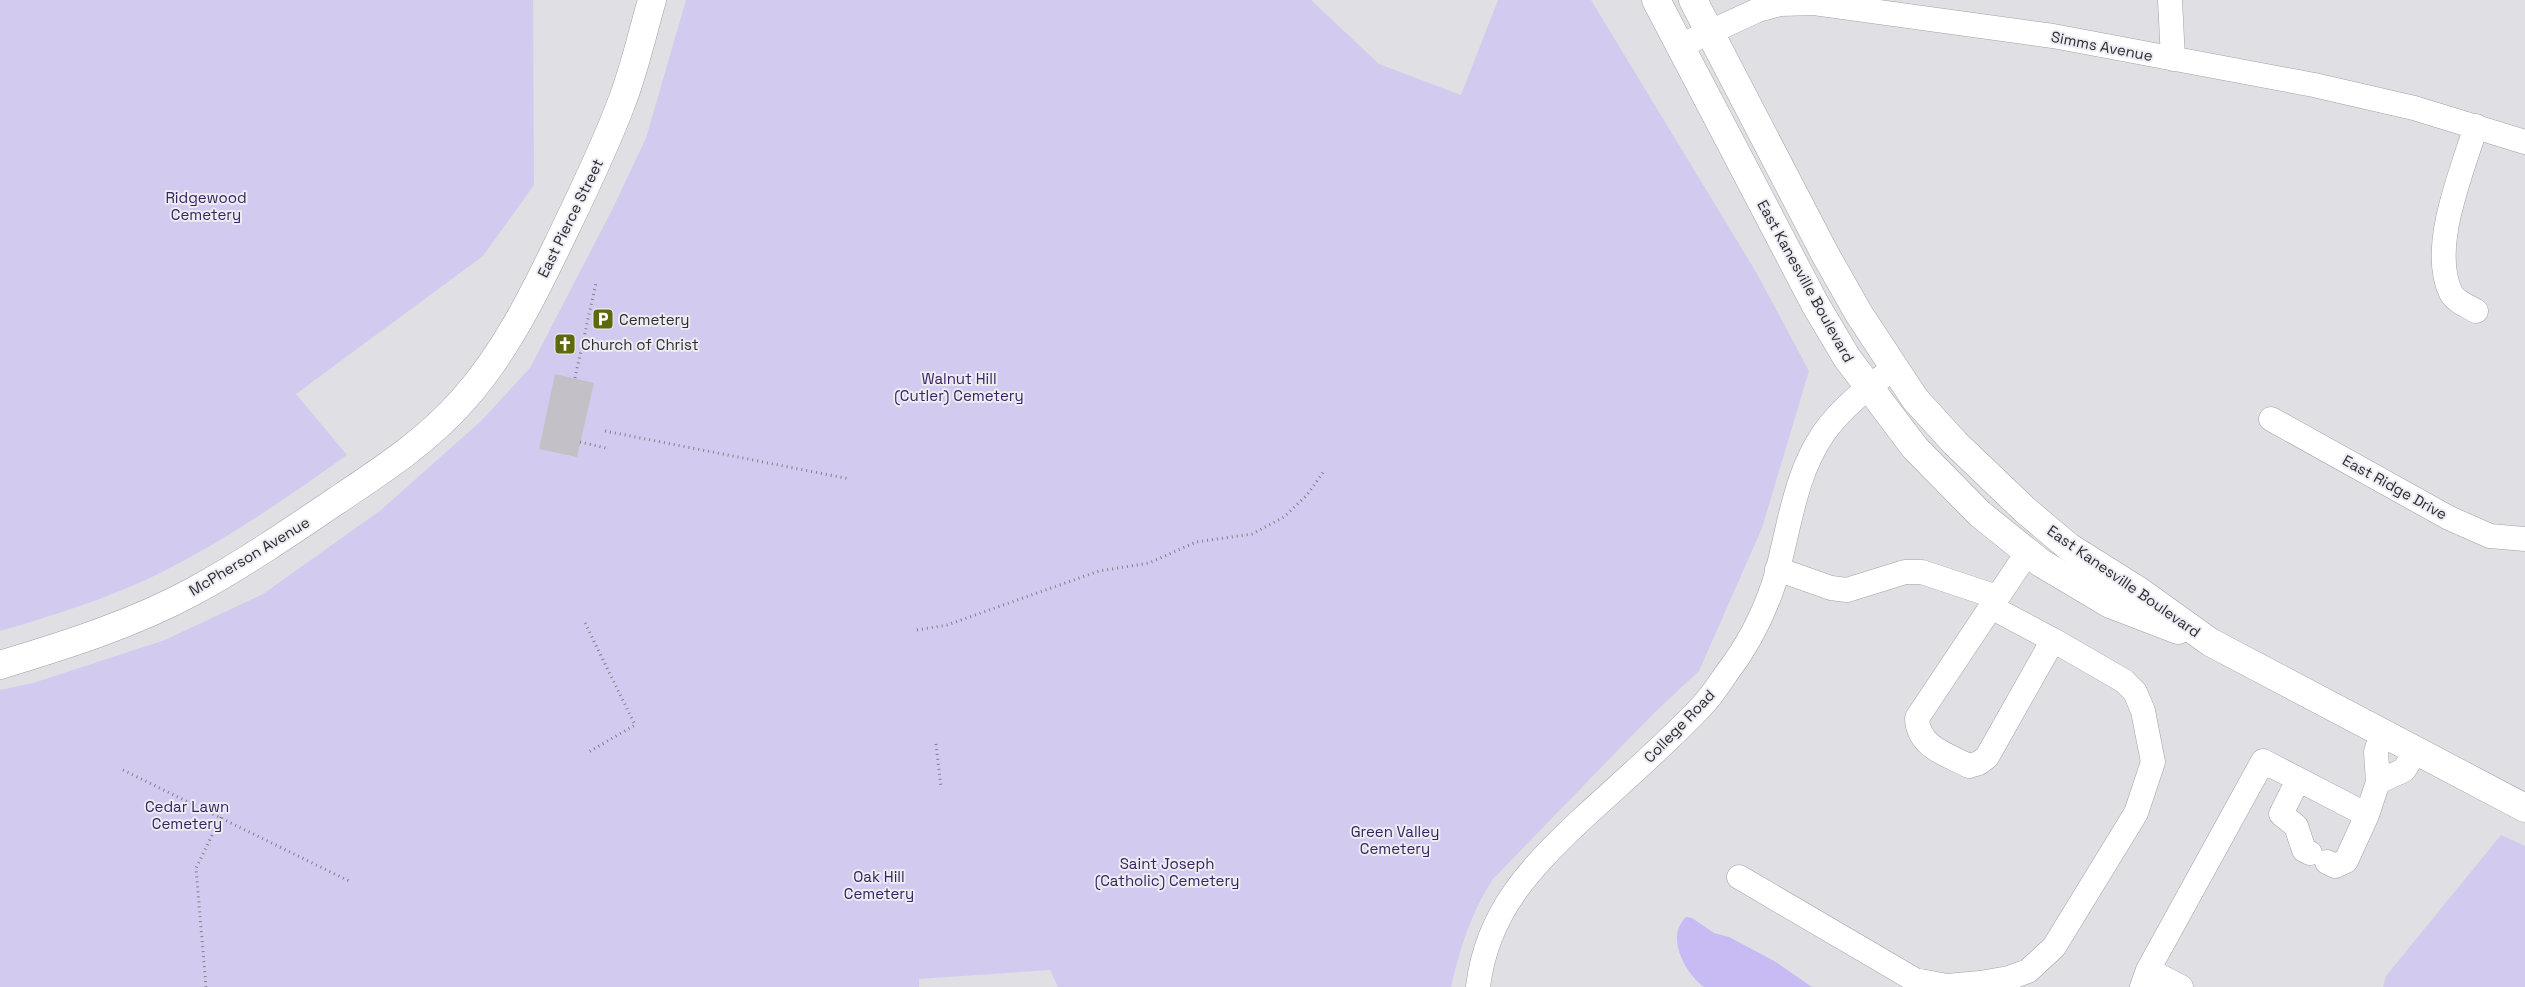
<svg xmlns="http://www.w3.org/2000/svg" width="2525" height="987" viewBox="0 0 2525 987" font-family="'Space Grotesk',sans-serif">
	<style>
		.green { fill: #d3caef }
		.water { fill: #c8baf2 }
		.building { fill: #c3c1c7 }
		.lines { fill: none; stroke-linecap: round; stroke-linejoin: round }
		.minor-casing { stroke: #a2a0a6; stroke-width: 25 }
		.major-casing { stroke: #a2a0a6; stroke-width: 29 }
		.path { stroke: #838286; stroke-width: 3; stroke-dasharray: 1 4; stroke-linecap: butt }
		.minor { stroke: #fff; stroke-width: 24 }
		.major { stroke: #fff; stroke-width: 28 }
		.labels { text-anchor: middle; dominant-baseline: central; stroke-width: 4; stroke-linejoin: round; paint-order: stroke }
		.street-label { font-size: 15px; fill: #2d2c2f; stroke: #edecf2 }
		.park-label { font-size: 15px; fill: #382160; stroke: #edecf2 }
		.poi-label { font-size: 15px; fill: #2d2c2f; stroke: #edecf2; text-anchor: start }
	</style>
	<rect width="100%" height="100%" fill="#e0dfe4"/>
	<!-- green -->
	<path class="green" d="M 0,0 L 533,0 L 534,185 L 483,256 L 296,394 L 347,455 C 288,497 229,538 164,571 C 113,597 55,615 0,631 Z
		M 686,0 L 1311,0 L 1379,64 L 1461,95 L 1498,0 L 1591,0 L 1756,272 L 1809,371 L 1762,528 L 1699,671 L 1653,714 L 1493,879 C 1470,915 1461,946 1451,987 L 1058,987 L 1050,970 L 919,979 L 919,987 L 0,987 L 0,690 L 33,683 L 165,640 L 263,594 L 381,510 L 481,421 L 530,368 L 613,208 L 646,138 Z
		M 2501,835 L 2525,846 L 2525,987 L 2383,987 L 2386,976 Z"/>
	<!-- water -->
	<path class="water" d="M 1686,917 L 1692,918 L 1714,933 L 1729,937 L 1776,962 L 1812,987 L 1704,987 C 1685,973 1665,937 1686,917 Z"/>
	<!-- building -->
	<path class="building" d="M 555,374 L 594,383 L 577,457 L 539,449 Z"/>
	<g class="lines">
		<!-- minor casing -->
		<g class="minor-casing">
			<path id="minor" d="M 2170,0 L 2173,59
				M 1680,46 L 1758,10 L 1780,4 L 1814,3 L 2053,36 L 2314,85 L 2414,108 L 2525,142
				M 2476,311 C 2469,307 2455,301 2451,293 C 2429,248 2462,172 2476,126
				M 2271,419 L 2449,518 L 2490,536 L 2525,539
				M 1777,569 L 1831,588 L 1847,590 L 1905,572 L 1922,572 L 1997,597
				M 1991,607 L 2053,640 L 1987,757 L 1979,763 L 1969,766 C 1946,754 1918,747 1917,718 L 2027,553
				M 2298,780 L 2281,814 L 2296,826 L 2304,850 L 2310,853
				M 2378,782 L 2404,770 L 2416,751
				M 2327,862 L 2335,866 L 2346,861 L 2367,815
				M 1739,877 L 1915,980 L 1947,986 L 1980,983 L 2009,978 L 2028,971 L 2054,947 L 2136,813 L 2153,762 L 2143,711 L 2135,692 L 2124,681 L 2053,640
				M 2148,970 L 2181,987
				M 1478,987 C 1487,912 1530,868 1583,818 C 1622,782 1663,747 1700,708 C 1710,698 1718,686 1726,674 C 1747,647 1763,616 1774,583 C 1789,533 1793,478 1823,434 C 1841,408 1868,387 1893,369
				M 2142,987 L 2148,970 L 2263,761 L 2367,815 L 2378,782 L 2376,752 L 2382,732"/>
		</g>
		<!-- major casing -->
		<g class="major-casing">
			<path id="major" d="M 1656,0 L 1815,304 L 1847,358 L 1915,448 L 1980,514 L 2041,563 L 2110,604 L 2178,630
				M 1693,0 L 1825,254 L 1859,314 L 1915,399 L 1955,443 L 2025,510 L 2069,547 L 2139,591 L 2210,642 L 2525,808
				M 0,665 C 66,645 133,624 194,591 C 243,564 289,533 336,501 C 381,471 427,441 463,400 C 504,354 532,298 558,244 C 580,198 603,152 621,104 C 634,71 642,35 652,0"/>
		</g>
		<!-- path -->
		<path class="path" d="M 575,378 L 596,283
			M 605,431 L 850,479
			M 580,442 L 606,448
			M 585,623 L 635,725 L 587,753
			M 917,630 L 947,625 L 1099,571 L 1149,563 L 1196,542 L 1252,534 L 1284,517 L 1307,495 L 1324,471
			M 936,744 L 941,787
			M 123,770 L 349,881
			M 206,987 L 196,868 L 221,817"/>
		<!-- minor -->
		<use href="#minor" class="minor"/>
		<!-- major -->
		<use href="#major" class="major"/>
	</g>
	<!-- icons -->
	<defs>
		<g id="parking-square" transform="scale(1.125)"><rect x="-9" y="-9" width="18" height="18" rx="4" fill="#5f680c" stroke="#edecf2"/><path d="M-3.5-5.5H1a3.5 3.5 0 0 1 0 7H-1V5.5H-3.5ZM-1-3.4V-.6H.8a1.4 1.4 0 0 0 0-2.8Z" fill="#fff"/></g>
		<g id="church-square" transform="scale(1.125)"><rect x="-9" y="-9" width="18" height="18" rx="4" fill="#5f680c" stroke="#edecf2"/><path d="M-1.2-6h2.4v3.5h3.3v2.4h-3.3V6h-2.4V-.1h-3.3v-2.4h3.3Z" fill="#fff"/></g>
	</defs>
	<g fill-rule="evenodd">
		<use href="#parking-square" x="603" y="319"/>
		<use href="#church-square" x="565" y="344"/>
	</g>
	<g class="labels">
		<!-- street labels -->
		<g class="street-label">
			<text transform="translate(2102 46) rotate(11)">Simms Avenue</text>
			<text transform="translate(570 218) rotate(-64)">East Pierce Street</text>
			<text transform="translate(1806 281) rotate(61)">East Kanesville Boulevard</text>
			<text transform="translate(2395 487) rotate(29)">East Ridge Drive</text>
			<text transform="translate(249 556) rotate(-31)">McPherson Avenue</text>
			<text transform="translate(2124 581) rotate(35)">East Kanesville Boulevard</text>
			<text transform="translate(1679 726) rotate(-46)">College Road</text>
		</g>
		<!-- park labels -->
		<g class="park-label">
			<text x="206" y="197">Ridgewood<tspan x="206" dy="17">Cemetery</tspan></text>
			<text x="959" y="378">Walnut Hill<tspan x="959" dy="17">(Cutler) Cemetery</tspan></text>
			<text x="187" y="806">Cedar Lawn<tspan x="187" dy="17">Cemetery</tspan></text>
			<text x="1395" y="831">Green Valley<tspan x="1395" dy="17">Cemetery</tspan></text>
			<text x="1167" y="863">Saint Joseph<tspan x="1167" dy="17">(Catholic) Cemetery</tspan></text>
			<text x="879" y="876">Oak Hill<tspan x="879" dy="17">Cemetery</tspan></text>
		</g>
		<!-- poi labels -->
		<g class="poi-label">
			<text x="619" y="319">Cemetery</text>
			<text x="581" y="344">Church of Christ</text>
		</g>
	</g>
</svg>
